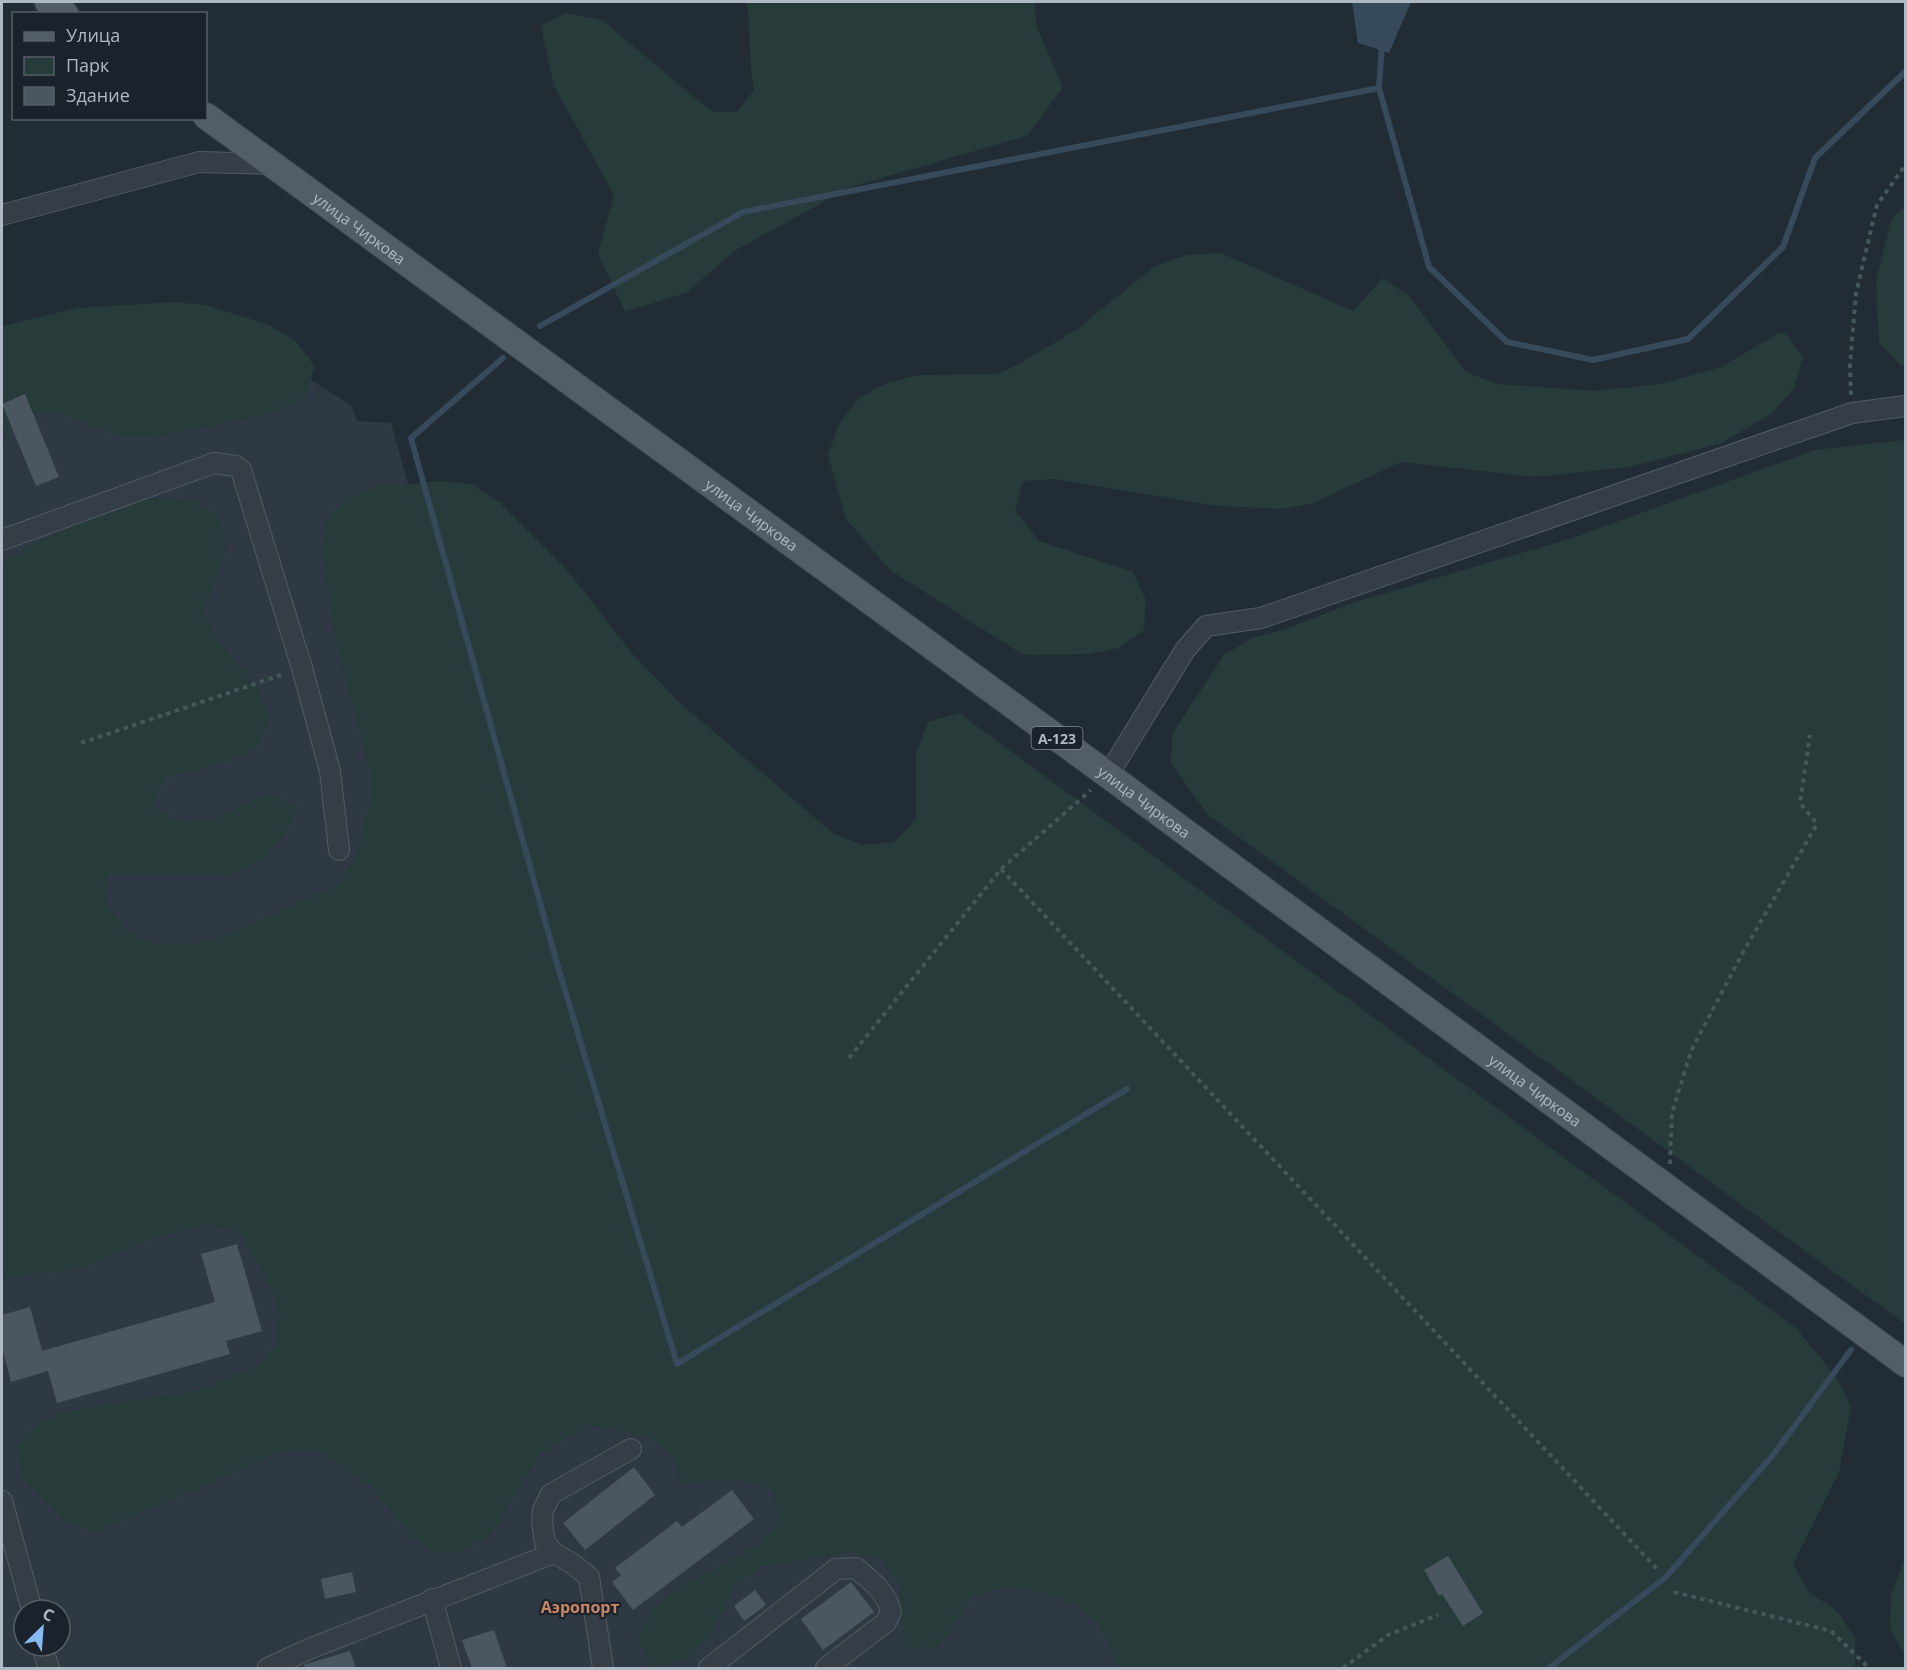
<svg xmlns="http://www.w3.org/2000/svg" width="1907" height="1670" viewBox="0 0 1907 1670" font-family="'Open Sans',sans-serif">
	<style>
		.airport { fill: #2f3943; fill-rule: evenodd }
		.green { fill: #273b3a }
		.water { fill: #364a5c }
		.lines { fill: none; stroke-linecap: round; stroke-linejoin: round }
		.stream { stroke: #364a5c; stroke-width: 6 }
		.building { fill: #4a5761 }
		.minor-casing { stroke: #525c64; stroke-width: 22 }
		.major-casing { stroke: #3e4750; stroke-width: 28 }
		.path { stroke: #455758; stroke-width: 4; stroke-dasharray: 4.5 4.5; stroke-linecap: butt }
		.minor { stroke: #353e46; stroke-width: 20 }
		.major { stroke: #535d66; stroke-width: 26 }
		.labels { text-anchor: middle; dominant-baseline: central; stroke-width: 4.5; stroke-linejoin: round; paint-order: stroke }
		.shield { fill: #1a232b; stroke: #828c95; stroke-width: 1.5 }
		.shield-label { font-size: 14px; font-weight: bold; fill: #afb9c3 }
		.street-label { font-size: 15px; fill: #afb9c3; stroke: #1a232b }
		.neighbourhood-label { font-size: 16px; font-weight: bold; fill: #cb8562; stroke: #1a232b }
	</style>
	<rect width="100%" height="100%" fill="#212c35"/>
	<!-- airport -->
	<path class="airport" d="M 2,359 L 279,360 L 351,405 L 357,421 L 391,423 L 664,1407 L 1030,1349 L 1129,1668 L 2,1668 ZM 24,1610 L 60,1610 L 60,1646 L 24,1646 Z"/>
	<!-- green -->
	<path class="green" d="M 746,2 L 1034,2 L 1037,27 L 1063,87 L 1027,136 L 851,187 L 736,250 L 686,293 L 625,312 L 598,254 L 614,195 L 554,86 L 541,26 L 565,13 L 602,20 L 700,102 L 715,112 L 737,112 L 754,90 L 751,69 L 748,9 Z
		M 1905,206 L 1905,366 L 1900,365 L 1879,342 L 1876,281 L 1892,218 Z
		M 1221,253 L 1353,311 L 1383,278 L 1409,296 L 1466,372 L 1497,384 L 1595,391 L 1659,384 L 1721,367 L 1779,333 L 1786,333 L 1803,358 L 1794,388 L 1774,412 L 1722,443 L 1629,467 L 1535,477 L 1401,462 L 1314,503 L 1283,509 L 1218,506 L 1054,479 L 1023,481 L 1015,511 L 1039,541 L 1133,572 L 1146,600 L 1144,630 L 1119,648 L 1088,654 L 1023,655 L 890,570 L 846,519 L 828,455 L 839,424 L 859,398 L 887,383 L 919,375 L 997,374 L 1017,365 L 1076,330 L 1155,266 L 1186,255 Z
		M 175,302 L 206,305 L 269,325 L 296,341 L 315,367 L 304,398 L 277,412 L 153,437 L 120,437 L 62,414 L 31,413 L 7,433 L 2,447 L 2,326 L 77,308 Z
		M 1905,440 L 1906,440 L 1905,1324 L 1207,814 L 1171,763 L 1172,734 L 1224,655 L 1252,638 L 1283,630 L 1352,603 L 1572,538 L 1815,450 Z
		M 440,481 L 472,484 L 499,502 L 568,571 L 631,652 L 678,701 L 834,834 L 864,845 L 894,842 L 916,819 L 916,754 L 928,722 L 959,713 L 1796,1328 L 1837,1378 L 1851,1407 L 1839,1472 L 1793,1564 L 1809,1592 L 1836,1610 L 1855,1637 L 1855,1668 L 1119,1668 L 1099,1625 L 1075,1604 L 1041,1593 L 1007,1587 L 974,1595 L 937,1648 L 904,1647 L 899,1585 L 882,1559 L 852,1552 L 760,1567 L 735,1585 L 707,1640 L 684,1661 L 652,1666 L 637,1639 L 651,1611 L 674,1591 L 760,1544 L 779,1520 L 772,1490 L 743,1479 L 681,1483 L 672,1454 L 647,1436 L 588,1425 L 541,1453 L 491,1533 L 466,1550 L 435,1553 L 411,1536 L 371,1486 L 317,1450 L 285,1450 L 97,1532 L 66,1522 L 21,1476 L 16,1444 L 40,1422 L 69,1411 L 198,1390 L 257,1367 L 277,1344 L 279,1314 L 270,1284 L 238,1231 L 208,1224 L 148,1240 L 80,1269 L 2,1278 L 2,566 L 28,546 L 124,504 L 157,498 L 191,500 L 220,517 L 226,550 L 203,611 L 217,639 L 258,690 L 270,719 L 257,747 L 227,761 L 165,778 L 152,806 L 180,821 L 212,821 L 268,793 L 298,807 L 284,836 L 262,860 L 233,874 L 109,874 L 106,904 L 125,928 L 152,944 L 182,946 L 215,940 L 334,887 L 354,862 L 370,803 L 370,771 L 337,647 L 321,550 L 326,521 L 345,498 L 376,487 Z
		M 1905,1558 L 1905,1656 L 1890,1628 L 1891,1594 Z"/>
	<!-- water -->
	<path class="water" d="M 1352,2 L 1411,2 L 1389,53 L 1358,43 Z"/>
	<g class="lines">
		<!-- stream -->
		<path class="stream" d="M 1379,88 L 1429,267 L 1507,342 L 1593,360 L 1688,339 L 1783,247 L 1815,158 L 1906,71
			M 540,326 L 743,212 L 1379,88 L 1382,43
			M 503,358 L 411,438 L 556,960 L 677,1364 L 1127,1089
			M 1549,1668 L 1666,1577 L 1773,1455 L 1851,1350"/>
	</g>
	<!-- building -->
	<path class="building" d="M 25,394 L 59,477 L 36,486 L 2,404 Z
		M 237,1244 L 262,1331 L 226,1341 L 230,1354 L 57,1403 L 48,1371 L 11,1382 L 2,1347 L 2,1315 L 30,1307 L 42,1351 L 215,1302 L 201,1254 Z
		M 634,1467 L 655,1495 L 585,1550 L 563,1523 Z
		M 732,1490 L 754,1519 L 633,1610 L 612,1582 L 621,1575 L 615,1568 L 677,1521 L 682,1527 Z
		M 1448,1556 L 1483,1613 L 1463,1626 L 1442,1594 L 1439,1596 L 1424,1570 Z
		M 352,1572 L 356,1592 L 325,1599 L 321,1579 Z
		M 851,1582 L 874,1612 L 823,1650 L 801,1619 Z
		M 755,1590 L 766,1605 L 744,1621 L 734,1606 Z
		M 494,1630 L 507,1668 L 472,1668 L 462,1640 Z
		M 350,1651 L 356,1668 L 304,1668 L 304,1665 L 306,1664 Z"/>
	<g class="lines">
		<!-- minor casing -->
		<g class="minor-casing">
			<path id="minor" d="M 2,215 L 199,162 L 272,164
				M 2,540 L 214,463 L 236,466 L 241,470 L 302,668 L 330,771 L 339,850
				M 1108,775 L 1185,650 L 1206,626 L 1261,618 L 1852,413 L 1906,406
				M 2,1501 L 32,1610
				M 432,1599 L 451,1668
				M 42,1646 L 49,1668
				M 268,1668 L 309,1649 L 554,1553
				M 603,1668 L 589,1577 L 573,1564 L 554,1553 L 545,1543 L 542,1522 L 543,1510 L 551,1494 L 631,1449
				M 709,1668 L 836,1569 L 856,1568 C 871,1581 886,1591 891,1612 L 886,1622 L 826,1668"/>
		</g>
		<!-- major casing -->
		<g class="major-casing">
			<g id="major">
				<path d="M 48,2 L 65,14"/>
				<path id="s1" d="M 206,116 L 1108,775 L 1906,1364"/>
			</g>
		</g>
		<!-- path -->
		<path class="path" d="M 1851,395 L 1850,365 L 1856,293 L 1877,205 L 1906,164
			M 81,743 L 284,674
			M 1001,869 L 1659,1571
			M 849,1058 L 1001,869 L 1091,790
			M 1670,1164 L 1672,1113 L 1691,1051 L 1742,954 L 1817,824 L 1800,803 L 1810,735
			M 1674,1592 L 1831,1631 L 1869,1668
			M 1343,1668 L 1388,1635 L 1438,1615"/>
		<!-- minor -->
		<use href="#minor" class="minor"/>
		<!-- major -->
		<use href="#major" class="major"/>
	</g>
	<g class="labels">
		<!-- shield labels -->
		<rect class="shield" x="1031.5" y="727" width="51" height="22" rx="4.5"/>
		<g class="shield-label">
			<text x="1057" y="738">А-123</text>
		</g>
		<!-- street labels -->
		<g class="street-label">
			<text stroke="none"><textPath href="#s1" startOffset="190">улица Чиркова</textPath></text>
			<text stroke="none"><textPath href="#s1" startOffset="676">улица Чиркова</textPath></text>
			<text stroke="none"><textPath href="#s1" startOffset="1162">улица Чиркова</textPath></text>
			<text stroke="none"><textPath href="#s1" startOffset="1648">улица Чиркова</textPath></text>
		</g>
		<!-- neighbourhood labels -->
		<g class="neighbourhood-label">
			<text x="580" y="1607">Аэропорт</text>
		</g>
	</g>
	<!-- border -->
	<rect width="1907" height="1670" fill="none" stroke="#afb9c3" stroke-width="6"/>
	<!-- legend -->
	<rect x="12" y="12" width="195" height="108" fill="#1a232b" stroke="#565f68" stroke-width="1.5"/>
	<rect x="24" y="32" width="30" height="9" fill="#535d66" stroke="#565f68" stroke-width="1.5"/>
	<text x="66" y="42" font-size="18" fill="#afb9c3">Улица</text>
	<rect x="24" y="57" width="30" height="18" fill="#273b3a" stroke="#565f68" stroke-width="1.5"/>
	<text x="66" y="72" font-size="18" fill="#afb9c3">Парк</text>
	<rect x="24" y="87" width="30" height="18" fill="#4a5761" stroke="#565f68" stroke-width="1.5"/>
	<text x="66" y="102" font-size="18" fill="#afb9c3">Здание</text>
	<!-- north arrow -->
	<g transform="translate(42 1628) rotate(25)"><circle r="28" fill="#1a232b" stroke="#565f68" stroke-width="1.5"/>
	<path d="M0-4.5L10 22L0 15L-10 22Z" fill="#87baf0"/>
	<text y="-9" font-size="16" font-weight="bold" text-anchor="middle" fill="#afb9c3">С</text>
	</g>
</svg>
